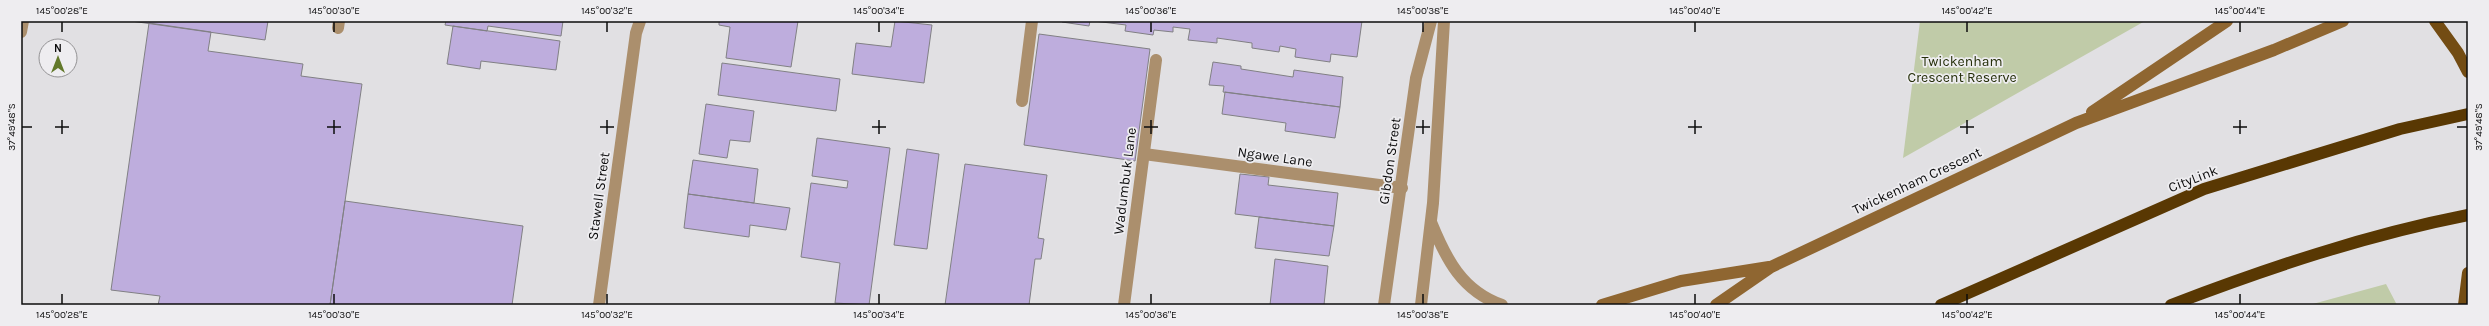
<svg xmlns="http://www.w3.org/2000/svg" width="2489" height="326" viewBox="0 0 2489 326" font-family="Karla,sans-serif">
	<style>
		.green { fill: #c0cba8 }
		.building { fill: #beaddd; stroke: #818084 }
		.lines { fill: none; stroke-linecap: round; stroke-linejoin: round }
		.lane { stroke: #ab8f6d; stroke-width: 12 }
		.street { stroke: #ab8f6d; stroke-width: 12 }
		.secondary { stroke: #8f6631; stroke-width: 12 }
		.primary { stroke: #734c13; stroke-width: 12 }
		.highway { stroke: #593803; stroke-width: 12 }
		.ticks { fill: none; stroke: #0c0c0d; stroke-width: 1.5 }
		.labels { text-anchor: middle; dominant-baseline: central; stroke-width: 3.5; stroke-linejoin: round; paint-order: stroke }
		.park-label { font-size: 14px; fill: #242e08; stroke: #eeedf0 }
		.street-label { font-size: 14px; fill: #0c0c0d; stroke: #eeedf0 }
		.neatline { fill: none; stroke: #0c0c0d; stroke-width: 1.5 }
		.ticks-label { font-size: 10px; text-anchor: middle; fill: #0c0c0d }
	</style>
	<rect width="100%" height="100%" fill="#e1e0e3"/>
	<!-- green -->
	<path class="green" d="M 1920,21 L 2145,21 L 1903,158 Z
		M 2386,284 L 2397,305 L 2309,305 Z"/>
	<!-- building -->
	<path class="building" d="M 131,21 L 268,21 L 265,40 Z
		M 446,21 L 563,21 L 561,36 L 488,26 L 487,31 L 445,25 Z
		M 719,21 L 798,21 L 791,67 L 726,58 L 730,27 L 719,25 Z
		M 895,21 L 932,25 L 924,83 L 852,74 L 856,43 L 891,47 Z
		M 1062,21 L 1090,21 L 1089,26 L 1062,22 Z
		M 1094,21 L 1362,21 L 1357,57 L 1331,54 L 1330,62 L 1295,57 L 1296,49 L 1280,46 L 1279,52 L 1252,48 L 1252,43 L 1217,38 L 1217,43 L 1188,40 L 1190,29 L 1173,27 L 1173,32 L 1154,30 L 1153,35 L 1125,31 L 1126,25 Z
		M 149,23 L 211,32 L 208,51 L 303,64 L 301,76 L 362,84 L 330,305 L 158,305 L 160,296 L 111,290 Z
		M 453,26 L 560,41 L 556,70 L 481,61 L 480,69 L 447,64 Z
		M 1039,34 L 1150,49 L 1135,161 L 1024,145 Z
		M 1213,62 L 1241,66 L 1241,69 L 1293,77 L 1294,70 L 1343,77 L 1340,107 L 1223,92 L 1224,86 L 1209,85 Z
		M 722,63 L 840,79 L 836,111 L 718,95 Z
		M 1225,92 L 1340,107 L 1335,138 L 1285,131 L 1286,123 L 1222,114 Z
		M 706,104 L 754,111 L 750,142 L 730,140 L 727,158 L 699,154 Z
		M 817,138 L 890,148 L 869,305 L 835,303 L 840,263 L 801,257 L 811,183 L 847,188 L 848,181 L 812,176 Z
		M 907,149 L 939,154 L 927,249 L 894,245 Z
		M 693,160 L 758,169 L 754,203 L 688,194 Z
		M 965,164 L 1047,175 L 1038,238 L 1044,239 L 1041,259 L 1035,259 L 1029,305 L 945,305 Z
		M 1240,174 L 1269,177 L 1268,185 L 1338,193 L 1334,226 L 1235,214 Z
		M 688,194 L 790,208 L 786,230 L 750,225 L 749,237 L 684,228 Z
		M 345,201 L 523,226 L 512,305 L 330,305 Z
		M 1259,217 L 1334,226 L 1329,256 L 1255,248 Z
		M 1275,259 L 1328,266 L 1324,305 L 1270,305 Z"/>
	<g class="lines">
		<!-- lane -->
		<path class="lane" d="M 338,28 L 339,21
			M 1022,101 L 1032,21
			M 1144,154 L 1402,188
			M 1124,305 L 1156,60"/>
		<!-- street -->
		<path class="street" d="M 21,32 L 23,21
			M 1431,222 C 1446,259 1462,291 1502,305
			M 599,305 L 636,33 L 640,21
			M 1384,305 L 1416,78 L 1431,21
			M 1421,305 L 1433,203 L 1444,21"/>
		<!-- secondary -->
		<path class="secondary" d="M 2092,112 L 2227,21
			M 1602,305 L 1681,281 L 1769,267
			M 1716,305 L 1771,267 L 2076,123 L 2274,50 L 2343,21"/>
		<!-- primary -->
		<path class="primary" d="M 2435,21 L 2458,53 L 2468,72
			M 2464,305 L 2468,273"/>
		<!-- highway -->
		<path class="highway" d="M 1941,305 L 2204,189 L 2400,129 L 2468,114
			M 2171,305 C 2268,268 2366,235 2468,215"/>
	</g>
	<!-- ticks -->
	<path class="ticks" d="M 62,22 L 62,32M 334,22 L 334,32M 607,22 L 607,32M 879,22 L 879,32M 1151,22 L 1151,32M 1423,22 L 1423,32M 1695,22 L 1695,32M 1967,22 L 1967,32M 2240,22 L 2240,32M 62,120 L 62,134M 334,120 L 334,134M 607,120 L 607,134M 879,120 L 879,134M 1151,120 L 1151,134M 1423,120 L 1423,134M 1695,120 L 1695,134M 1967,120 L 1967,134M 2240,120 L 2240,134M 22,127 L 32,127M 55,127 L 69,127M 327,127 L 341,127M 600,127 L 614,127M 872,127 L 886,127M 1144,127 L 1158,127M 1416,127 L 1430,127M 1688,127 L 1702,127M 1960,127 L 1974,127M 2233,127 L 2247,127M 2457,127 L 2467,127M 62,294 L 62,304M 334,294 L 334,304M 607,294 L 607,304M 879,294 L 879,304M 1151,294 L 1151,304M 1423,294 L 1423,304M 1695,294 L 1695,304M 1967,294 L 1967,304M 2240,294 L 2240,304"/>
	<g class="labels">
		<!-- park labels -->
		<g class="park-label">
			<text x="1962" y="61">Twickenham<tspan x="1962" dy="16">Crescent Reserve</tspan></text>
		</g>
		<!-- street labels -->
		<g class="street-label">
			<text transform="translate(1275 157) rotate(8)">Ngawe Lane</text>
			<text transform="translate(1390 161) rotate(-82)">Gibdon Street</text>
			<text transform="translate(2193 179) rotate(-21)">CityLink</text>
			<text transform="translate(1125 181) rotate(-83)">Wadumbuk Lane</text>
			<text transform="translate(1917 181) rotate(-25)">Twickenham Crescent</text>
			<text transform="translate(599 196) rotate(-82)">Stawell Street</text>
		</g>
	</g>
	<!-- border -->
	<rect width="2489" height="326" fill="none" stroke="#eeedf0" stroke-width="44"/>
	<!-- north arrow -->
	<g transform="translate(58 58)"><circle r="19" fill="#eeedf0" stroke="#949395"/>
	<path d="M0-3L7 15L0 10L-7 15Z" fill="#62792b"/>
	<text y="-6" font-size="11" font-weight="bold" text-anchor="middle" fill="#0c0c0d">N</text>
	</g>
	<rect x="22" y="22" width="2445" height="282" class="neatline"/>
	<g class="ticks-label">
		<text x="62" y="14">145°00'28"E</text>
		<text x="334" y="14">145°00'30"E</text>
		<text x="607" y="14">145°00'32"E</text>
		<text x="879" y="14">145°00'34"E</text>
		<text x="1151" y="14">145°00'36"E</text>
		<text x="1423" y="14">145°00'38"E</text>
		<text x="1695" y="14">145°00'40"E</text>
		<text x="1967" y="14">145°00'42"E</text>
		<text x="2240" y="14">145°00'44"E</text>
		<text transform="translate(11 127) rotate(-90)" y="4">37°49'48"S</text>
		<text transform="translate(2478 127) rotate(-90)" y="4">37°49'48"S</text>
		<text x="62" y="318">145°00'28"E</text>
		<text x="334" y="318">145°00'30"E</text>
		<text x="607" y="318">145°00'32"E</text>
		<text x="879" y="318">145°00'34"E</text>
		<text x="1151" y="318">145°00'36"E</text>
		<text x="1423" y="318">145°00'38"E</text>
		<text x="1695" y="318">145°00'40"E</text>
		<text x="1967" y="318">145°00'42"E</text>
		<text x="2240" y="318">145°00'44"E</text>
	</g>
</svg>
